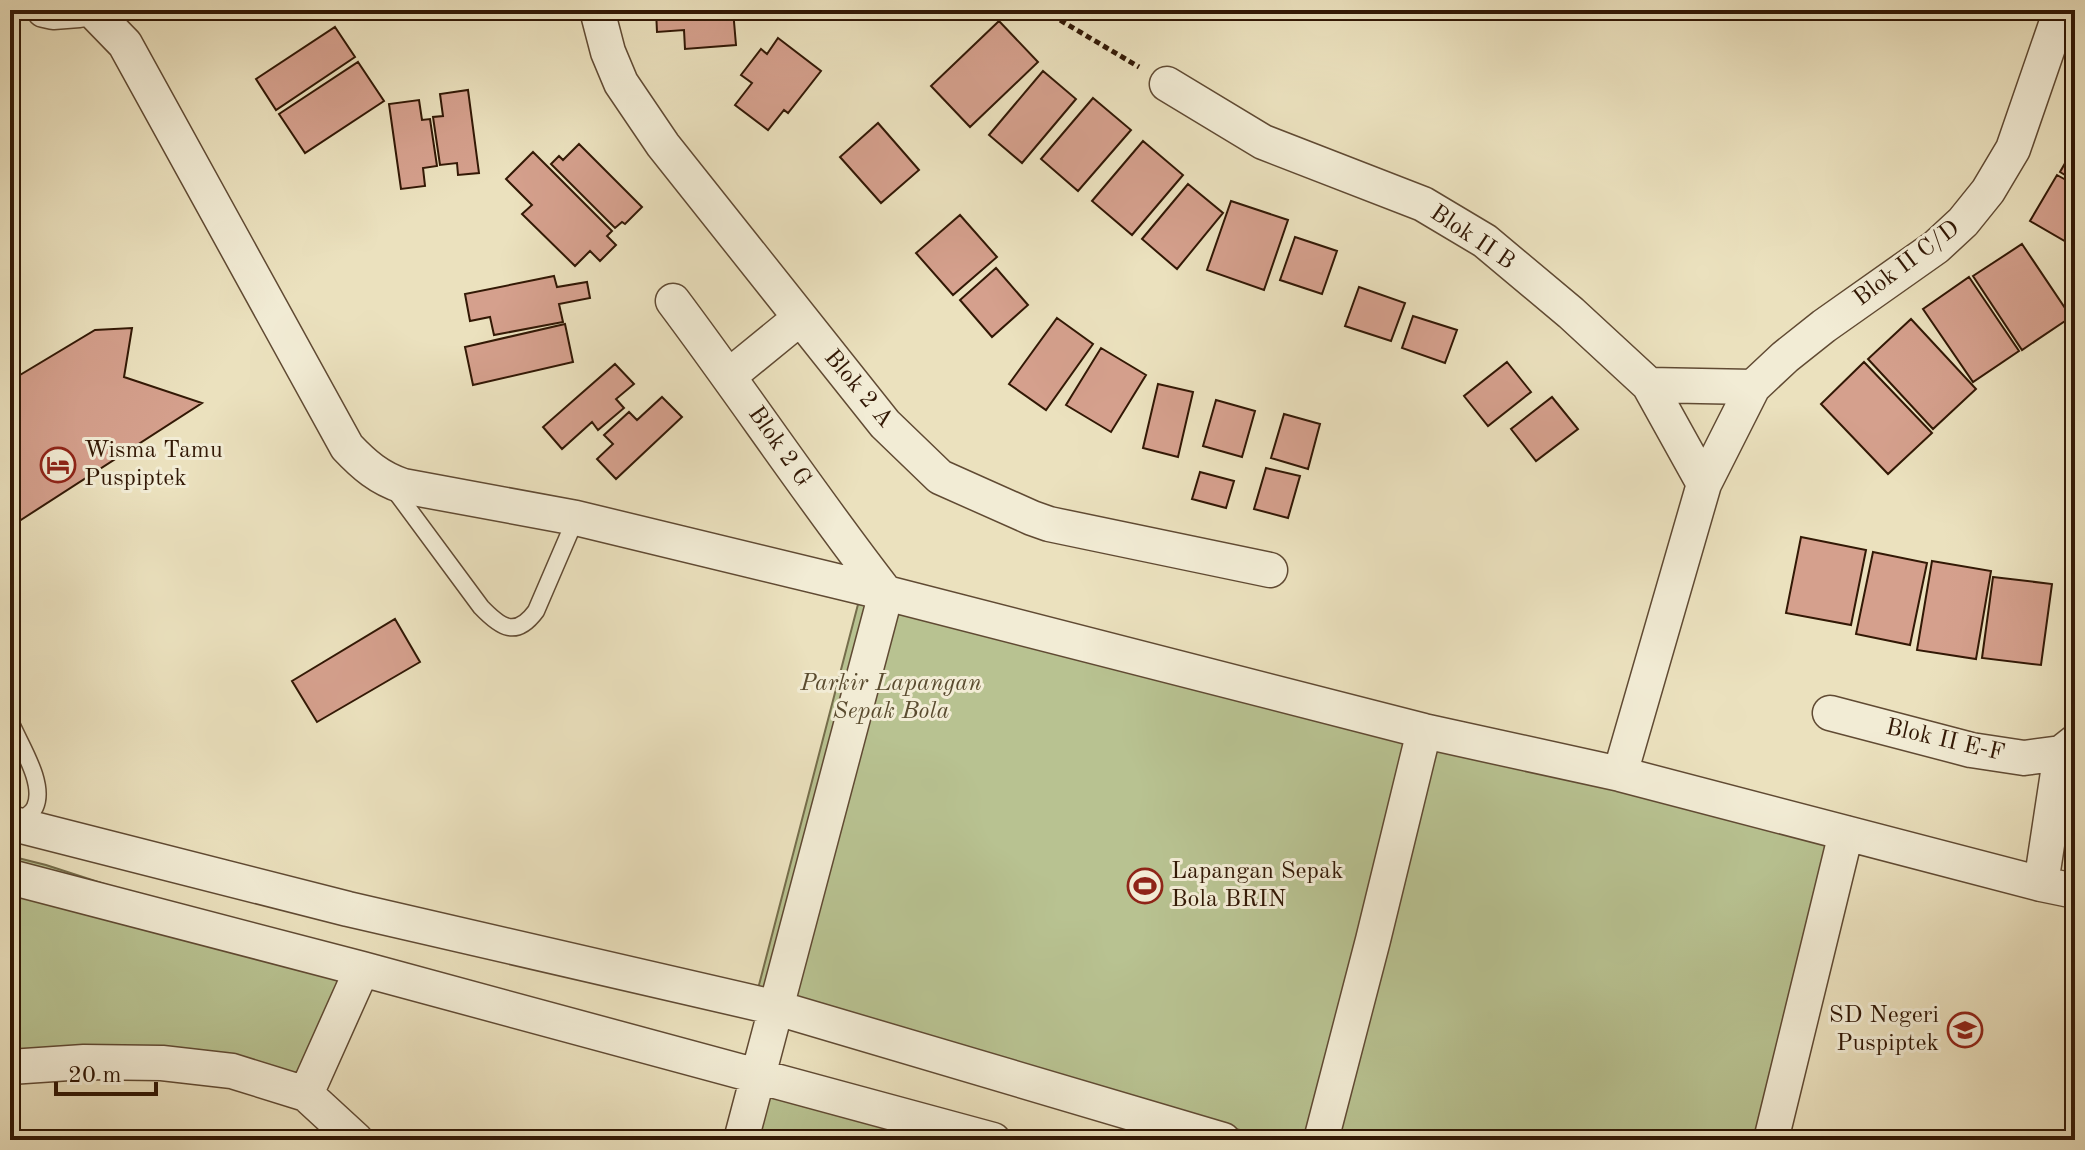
<svg xmlns="http://www.w3.org/2000/svg" width="2085" height="1150" viewBox="0 0 2085 1150" font-family="'Old Standard TT',serif">
	<style>
		.green { fill: #b8c291; stroke: #756d4b; stroke-width: 2 }
		.building { fill: #d5a08d; stroke: #321805; stroke-width: 2 }
		.lines { fill: none; stroke-linecap: round; stroke-linejoin: round }
		.lane-casing { stroke: #604a33; stroke-width: 19 }
		.street-casing { stroke: #604a33; stroke-width: 37 }
		.path { stroke: #321805; stroke-width: 5; stroke-dasharray: 6 4; stroke-linecap: butt }
		.lane { stroke: #f2ecd5; stroke-width: 16 }
		.street { stroke: #f2ecd5; stroke-width: 34 }
		.labels { text-anchor: middle; dominant-baseline: central; stroke-width: 6; stroke-linejoin: round; paint-order: stroke }
		.street-label { font-size: 24px; fill: #321805; stroke: #f2ecd5 }
		.poi-label { font-size: 24px; fill: #321805; stroke: #f2ecd5; text-anchor: start }
		.park-label { font-size: 24px; font-style: italic; fill: #5a4b2f; stroke: #f2ecd5 }
	</style>
	<rect width="100%" height="100%" fill="#ebe1be"/>
	<filter id="stains"><feTurbulence type="fractalNoise" baseFrequency=".0025" numOctaves="4"/><feColorMatrix values="0 0 0 0 .2 0 0 0 0 .09 0 0 0 0 .02 0 0 0 .5 -.17"/></filter>
	<radialGradient id="worn" r=".72"><stop offset=".6" stop-color="#630" stop-opacity="0"/><stop offset="1" stop-color="#630" stop-opacity=".3"/></radialGradient>
	<!-- green -->
	<path class="green" d="M 862,589 L 1835,844 L 1756,1140 L 1280,1140 L 753,1008 Z
		M 10,856 L 46,865 L 356,966 L 297,1079 L 10,1054 Z
		M 770,1092 L 956,1140 L 757,1140 Z"/>
	<!-- building -->
	<path class="building" d="M 656,10 L 733,10 L 736,45 L 685,49 L 684,30 L 657,32 Z
		M 999,21 L 1038,62 L 970,127 L 931,86 Z
		M 335,27 L 355,57 L 276,110 L 256,79 Z
		M 778,38 L 821,71 L 788,113 L 784,110 L 768,130 L 735,105 L 752,83 L 741,75 L 761,49 L 767,54 Z
		M 358,62 L 384,101 L 305,153 L 279,114 Z
		M 1043,71 L 1076,99 L 1022,163 L 989,135 Z
		M 468,90 L 479,173 L 458,175 L 457,163 L 440,165 L 433,117 L 443,116 L 440,94 Z
		M 1093,98 L 1131,130 L 1078,191 L 1041,159 Z
		M 419,100 L 422,120 L 430,119 L 437,166 L 423,168 L 425,186 L 401,189 L 389,104 Z
		M 878,123 L 919,170 L 881,203 L 840,157 Z
		M 1143,141 L 1183,175 L 1132,235 L 1092,201 Z
		M 579,144 L 642,207 L 625,224 L 622,222 L 615,228 L 551,164 L 559,156 L 563,160 Z
		M 2075,146 L 2075,181 L 2060,172 Z
		M 533,152 L 612,231 L 607,236 L 616,245 L 600,261 L 590,251 L 575,266 L 522,214 L 532,205 L 506,179 Z
		M 2057,175 L 2075,185 L 2075,247 L 2030,221 Z
		M 1188,184 L 1223,213 L 1177,269 L 1142,239 Z
		M 1231,201 L 1288,220 L 1264,290 L 1207,270 Z
		M 960,215 L 997,257 L 953,295 L 916,253 Z
		M 1295,237 L 1337,251 L 1322,294 L 1280,280 Z
		M 2022,244 L 2071,317 L 2022,350 L 1973,276 Z
		M 996,268 L 1028,305 L 992,337 L 960,300 Z
		M 554,276 L 557,287 L 587,282 L 590,298 L 559,304 L 563,322 L 494,335 L 490,317 L 470,321 L 465,294 Z
		M 1969,277 L 2019,351 L 1973,382 L 1923,309 Z
		M 1359,287 L 1405,303 L 1391,341 L 1345,326 Z
		M 1413,316 L 1457,330 L 1445,363 L 1402,348 Z
		M 1057,318 L 1093,344 L 1046,410 L 1009,384 Z
		M 1911,319 L 1976,389 L 1933,429 L 1868,359 Z
		M 565,324 L 573,362 L 473,385 L 465,347 Z
		M 132,328 L 124,377 L 202,403 L 10,527 L 10,381 L 95,330 Z
		M 1101,348 L 1146,375 L 1111,432 L 1066,405 Z
		M 1507,362 L 1531,392 L 1488,426 L 1464,396 Z
		M 1864,362 L 1932,433 L 1888,474 L 1821,404 Z
		M 615,364 L 634,384 L 616,399 L 624,408 L 598,430 L 592,422 L 562,449 L 543,427 Z
		M 1158,384 L 1193,392 L 1178,457 L 1143,448 Z
		M 662,397 L 682,417 L 616,479 L 597,459 L 613,444 L 604,435 L 629,412 L 637,420 Z
		M 1552,397 L 1578,429 L 1536,461 L 1511,429 Z
		M 1216,400 L 1255,411 L 1242,457 L 1203,446 Z
		M 1284,414 L 1320,424 L 1308,469 L 1271,458 Z
		M 1266,468 L 1300,476 L 1288,518 L 1254,509 Z
		M 1200,472 L 1234,481 L 1226,508 L 1192,499 Z
		M 1801,537 L 1866,550 L 1851,625 L 1786,613 Z
		M 1873,552 L 1927,563 L 1910,645 L 1856,634 Z
		M 1932,561 L 1991,571 L 1976,659 L 1917,650 Z
		M 1993,577 L 2052,584 L 2041,665 L 1982,658 Z
		M 395,619 L 420,662 L 317,722 L 292,681 Z"/>
	<g class="lines">
		<!-- lane casing -->
		<g class="lane-casing">
			<path id="lane" d="M 393,488 L 481,607 C 501,628 516,638 536,611 L 576,518
				M 10,721 C 19,744 46,783 35,807 C 32,814 22,819 16,824"/>
		</g>
		<!-- street casing -->
		<g class="street-casing">
			<path id="street" d="M 44,10 L 53,12 L 79,10
				M 92,10 L 125,44 L 347,447 C 364,465 379,478 403,486 L 576,518 L 886,593
				M 597,10 L 608,52 L 621,83 L 663,145 L 885,424 L 940,477 L 1032,518 L 1049,524 L 1270,570
				M 1167,84 L 1263,142 L 1423,204 L 1485,241 L 1571,313 L 1649,385 L 1704,484
				M 673,301 C 745,397 812,498 886,593
				M 729,376 L 800,318
				M 1649,385 L 1753,387
				M 1830,713 L 1971,750 L 2024,758 L 2061,753
				M 1620,774 L 1704,484 L 1753,387 L 1785,357 L 1824,326 L 1936,247 L 1963,222 L 1988,191 L 2013,149 L 2061,10
				M 10,823 L 348,909 L 777,1008 L 1223,1140
				M 10,877 L 362,969 L 993,1140
				M 2041,884 L 2061,753 L 2075,742
				M 10,1067 L 84,1062 L 162,1063 L 232,1071 L 306,1094 L 356,1140
				M 306,1094 L 362,969
				M 741,1140 L 886,593 L 1424,731 L 1620,774 L 2041,884 L 2075,891
				M 1321,1140 L 1373,940 L 1424,731
				M 1771,1140 L 1846,833"/>
		</g>
		<!-- path -->
		<path class="path" d="M 1043,10 L 1139,67"/>
		<!-- lane -->
		<use href="#lane" class="lane"/>
		<!-- street -->
		<use href="#street" class="street"/>
	</g>
	<!-- icons -->
	<defs>
		<g id="hotel-ring" transform="scale(1.8)"><circle r="9.5" fill="#f2ecd5" stroke="#8f2418" stroke-width="1.5"/><path d="M-6-4.5h1.5V1H6V5H4.5V3h-9V5H-6ZM-4 0a1.8 1.8 0 1 1 3.6 0ZM.5 0V-2.5h3Q6-2.5 6 0Z" fill="#8f2418"/></g>
		<g id="stadium-ring" transform="scale(1.8)"><circle r="9.5" fill="#f2ecd5" stroke="#8f2418" stroke-width="1.5"/><path d="M0-5a6.5 5 0 1 0 0 10a6.5 5 0 1 0 0-10ZM-3.5-1.8h7v3.6h-7Z" fill="#8f2418"/></g>
		<g id="school-ring" transform="scale(1.8)"><circle r="9.5" fill="#f2ecd5" stroke="#8f2418" stroke-width="1.5"/><path d="M0-5L7-2L0 1L-7-2ZM-4 1L0 2.5L4 1V4Q0 6-4 4Z" fill="#8f2418"/></g>
	</defs>
	<g fill-rule="evenodd">
		<use href="#hotel-ring" x="58" y="465"/>
		<use href="#stadium-ring" x="1145" y="886"/>
		<use href="#school-ring" x="1965" y="1030"/>
	</g>
	<g class="labels">
		<!-- street labels -->
		<g class="street-label">
			<text transform="translate(1472 238) rotate(34)">Blok II B</text>
			<text transform="translate(1907 264) rotate(-37)">Blok II C/D</text>
			<text transform="translate(858 389) rotate(50)">Blok 2 A</text>
			<text transform="translate(779 447) rotate(55)">Blok 2 G</text>
			<text transform="translate(1945 741) rotate(13)">Blok II E-F</text>
		</g>
		<!-- poi labels -->
		<g class="poi-label">
			<text x="84" y="451">Wisma Tamu<tspan x="84" dy="28">Puspiptek</tspan></text>
			<text x="1171" y="872">Lapangan Sepak<tspan x="1171" dy="28">Bola BRIN</tspan></text>
			<text x="1939" y="1016" text-anchor="end">SD Negeri<tspan x="1939" dy="28">Puspiptek</tspan></text>
		</g>
		<!-- park labels -->
		<g class="park-label">
			<text x="891" y="684">Parkir Lapangan<tspan x="891" dy="28">Sepak Bola</tspan></text>
		</g>
	</g>
	<!-- margin -->
	<rect width="2085" height="1150" fill="none" stroke="#ebe1be" stroke-width="40"/>
	<rect x="12" y="12" width="2061" height="1126" fill="none" stroke="#321805" stroke-width="4"/>
	<rect x="20" y="20" width="2045" height="1110" fill="none" stroke="#321805" stroke-width="2"/>
	<!-- scale -->
	<path d="M56 1082v12h100v-12" fill="none" stroke="#321805" stroke-width="4"/>
	<text x="68" y="1082" font-size="24" fill="#321805" stroke="#f2ecd5" stroke-width="6" paint-order="stroke">20 m</text>
	<rect width="100%" height="100%" filter="url(#stains)"/>
	<rect width="100%" height="100%" fill="url(#worn)"/>
</svg>
